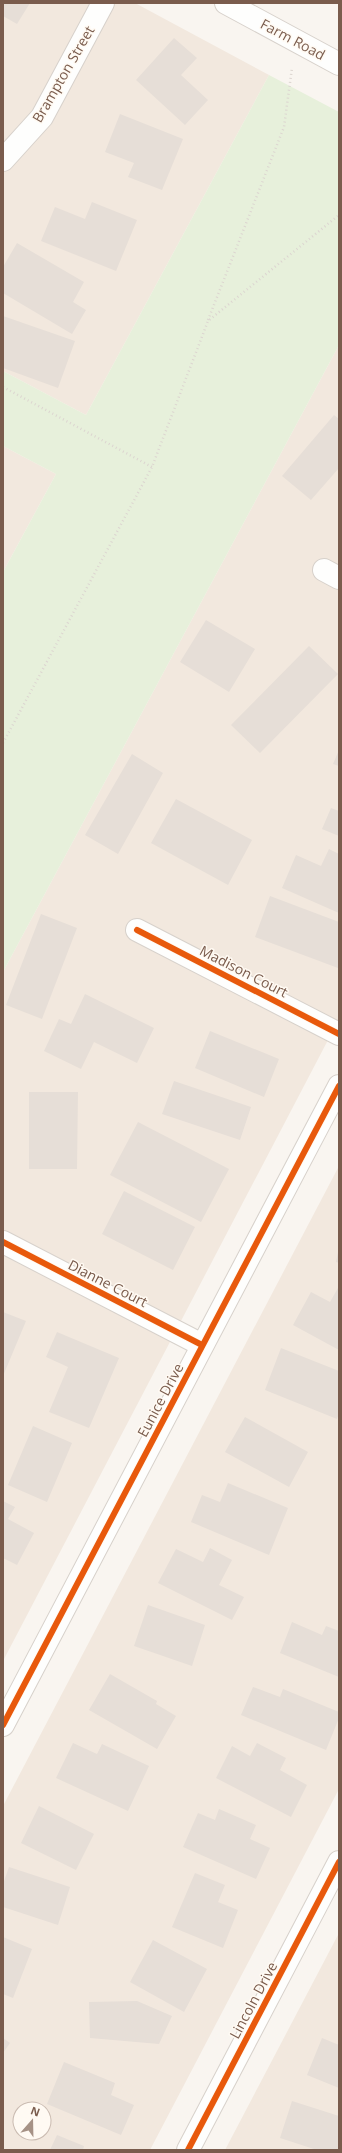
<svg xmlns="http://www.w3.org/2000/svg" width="342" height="2153" viewBox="0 0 342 2153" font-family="'Open Sans',sans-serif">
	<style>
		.residential { fill: #f2e8de; fill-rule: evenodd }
		.green { fill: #e7f0db }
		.building { fill: #e6ded7 }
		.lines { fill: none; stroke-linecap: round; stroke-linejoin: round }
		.minor-casing { stroke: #d7d1cb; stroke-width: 24 }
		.path { stroke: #dcd5d0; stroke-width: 2.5; stroke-dasharray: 1 3; stroke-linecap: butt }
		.minor { stroke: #fefefd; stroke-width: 22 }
		.cycleway-casing { stroke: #fffaf3; stroke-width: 8 }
		.cycleway { stroke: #e8590c; stroke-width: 6 }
		.labels { text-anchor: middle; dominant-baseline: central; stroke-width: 3; stroke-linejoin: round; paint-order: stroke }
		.street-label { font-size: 14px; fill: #7a5c4d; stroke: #fffaf3 }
	</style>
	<rect width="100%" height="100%" fill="#f9f5f0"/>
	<!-- residential -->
	<path class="residential" d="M 3,3 L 135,3 L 269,75 L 86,415 L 3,371 Z
		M 339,345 L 339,1019 L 3,1661 L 3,972 Z
		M 3,446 L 56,474 L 3,572 Z
		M 339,1166 L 339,1789 L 150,2150 L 3,2150 L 3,1806 ZM 20,2109 L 44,2109 L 44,2133 L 20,2133 Z
		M 339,1933 L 339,2150 L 225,2150 Z"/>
	<!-- green -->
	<path class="green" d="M 269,75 L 339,112 L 339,345 L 3,972 L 3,572 L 56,474 L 3,446 L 3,371 L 86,415 Z"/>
	<!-- building -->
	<path class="building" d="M 3,3 L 30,3 L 17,24 L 3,16 Z
		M 174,38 L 197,58 L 181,75 L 208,100 L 185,125 L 136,80 Z
		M 120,114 L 183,139 L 162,190 L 128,177 L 134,163 L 105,152 Z
		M 92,202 L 137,220 L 116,271 L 41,241 L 55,207 L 85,219 Z
		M 17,243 L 84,282 L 73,302 L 86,310 L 72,334 L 3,293 L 3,267 Z
		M 3,316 L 75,341 L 58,388 L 3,368 Z
		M 334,415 L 339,419 L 339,468 L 311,500 L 282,476 Z
		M 206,620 L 255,649 L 229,692 L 180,662 Z
		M 309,646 L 338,674 L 260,753 L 231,725 Z
		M 339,750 L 339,766 L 333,764 Z
		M 132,754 L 163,773 L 118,854 L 85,835 Z
		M 176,799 L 252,840 L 228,885 L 151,843 Z
		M 331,808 L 339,811 L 339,836 L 322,829 Z
		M 329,849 L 339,854 L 339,913 L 282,888 L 296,855 L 321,866 Z
		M 270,896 L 339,922 L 338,968 L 255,937 Z
		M 41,914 L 77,928 L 42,1019 L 6,1005 Z
		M 85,994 L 154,1028 L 137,1063 L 94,1042 L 81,1069 L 44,1051 L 59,1019 L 71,1024 Z
		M 210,1031 L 279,1059 L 264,1097 L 195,1068 Z
		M 174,1081 L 251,1107 L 240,1140 L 162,1114 Z
		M 29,1092 L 78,1092 L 77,1169 L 29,1169 Z
		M 138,1122 L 229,1169 L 201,1222 L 110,1175 Z
		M 124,1191 L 195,1227 L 173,1270 L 102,1234 Z
		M 338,1252 L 339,1252 L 339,1263 L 336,1262 Z
		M 338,1288 L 339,1289 L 339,1350 L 293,1325 L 311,1292 L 330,1302 Z
		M 3,1312 L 26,1321 L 3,1376 Z
		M 57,1332 L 119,1358 L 89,1428 L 49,1412 L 68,1367 L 46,1357 Z
		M 281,1348 L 339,1371 L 339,1413 L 337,1419 L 265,1390 Z
		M 245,1417 L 308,1452 L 289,1487 L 225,1452 Z
		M 33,1426 L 72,1443 L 47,1502 L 8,1485 Z
		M 228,1483 L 288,1508 L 269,1555 L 191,1522 L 202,1495 L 220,1502 Z
		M 3,1501 L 15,1507 L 8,1519 L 34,1533 L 17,1565 L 3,1558 Z
		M 210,1548 L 232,1560 L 219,1585 L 244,1597 L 232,1620 L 158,1583 L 176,1549 L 203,1562 Z
		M 148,1605 L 205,1625 L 192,1666 L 134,1646 Z
		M 292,1622 L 322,1635 L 326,1626 L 339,1631 L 339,1677 L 280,1653 Z
		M 110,1674 L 157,1701 L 156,1704 L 176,1716 L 157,1749 L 89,1710 Z
		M 253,1687 L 280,1697 L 283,1689 L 339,1712 L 339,1718 L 326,1750 L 241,1715 Z
		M 73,1743 L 97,1754 L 102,1744 L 149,1766 L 128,1811 L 56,1778 Z
		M 257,1743 L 286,1758 L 280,1770 L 307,1785 L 291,1817 L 216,1778 L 232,1746 L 250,1756 Z
		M 39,1806 L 94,1834 L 76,1870 L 21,1843 Z
		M 219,1809 L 256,1825 L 250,1839 L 270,1848 L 256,1879 L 183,1847 L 198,1813 L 215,1820 Z
		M 9,1867 L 70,1887 L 58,1925 L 3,1907 L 3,1884 Z
		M 195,1873 L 225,1885 L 218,1902 L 238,1910 L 223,1948 L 172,1927 Z
		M 3,1937 L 32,1949 L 13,1998 L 3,1994 Z
		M 153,1940 L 207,1969 L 184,2012 L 130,1982 Z
		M 137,2001 L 172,2016 L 159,2044 L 90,2038 L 89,2002 Z
		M 3,2038 L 10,2043 L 3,2053 Z
		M 322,2038 L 339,2045 L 339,2088 L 307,2075 Z
		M 64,2062 L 115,2083 L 111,2095 L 134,2105 L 121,2135 L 47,2104 Z
		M 292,2101 L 339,2116 L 339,2150 L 317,2150 L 280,2138 Z
		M 57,2135 L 84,2146 L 83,2150 L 50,2150 Z"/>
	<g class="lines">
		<!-- minor casing -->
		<g class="minor-casing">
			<path id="minor" d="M 226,3 L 339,64
				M 3,160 L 42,117 L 103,3
				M 324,570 L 339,578
				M 137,930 L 339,1034
				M 3,1242 L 202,1345
				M 3,1725 L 339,1086
				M 188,2150 L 339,1862"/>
		</g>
		<!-- path -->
		<path class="path" d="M 208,320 L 284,127 L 292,68
			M 3,387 L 152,467
			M 3,743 L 152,467 L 208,321 L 339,215"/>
		<!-- minor -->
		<use href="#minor" class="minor"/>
		<!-- cycleway casing -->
		<g class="cycleway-casing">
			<path id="cycleway" d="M 137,930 L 339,1034
				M 3,1242 L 202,1345
				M 3,1725 L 339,1086
				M 188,2150 L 339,1862"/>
		</g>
		<!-- cycleway -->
		<use href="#cycleway" class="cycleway"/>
	</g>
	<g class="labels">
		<!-- street labels -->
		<g class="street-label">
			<text transform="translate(293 39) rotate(28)">Farm Road</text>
			<text transform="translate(63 74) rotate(-60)">Brampton Street</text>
			<text transform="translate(244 971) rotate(27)">Madison Court</text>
			<text transform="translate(108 1283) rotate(27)">Dianne Court</text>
			<text transform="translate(160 1400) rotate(-62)">Eunice Drive</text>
			<text transform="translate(253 2000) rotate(-62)">Lincoln Drive</text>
		</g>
	</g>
	<!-- border -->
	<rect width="342" height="2153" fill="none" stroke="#7a5c4d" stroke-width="8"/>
	<!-- north arrow -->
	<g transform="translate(32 2121) rotate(20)"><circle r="19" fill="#fffaf3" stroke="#cabbb1"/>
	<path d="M0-3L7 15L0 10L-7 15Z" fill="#a69286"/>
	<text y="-6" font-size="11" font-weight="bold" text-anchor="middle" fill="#7a5c4d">N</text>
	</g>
</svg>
